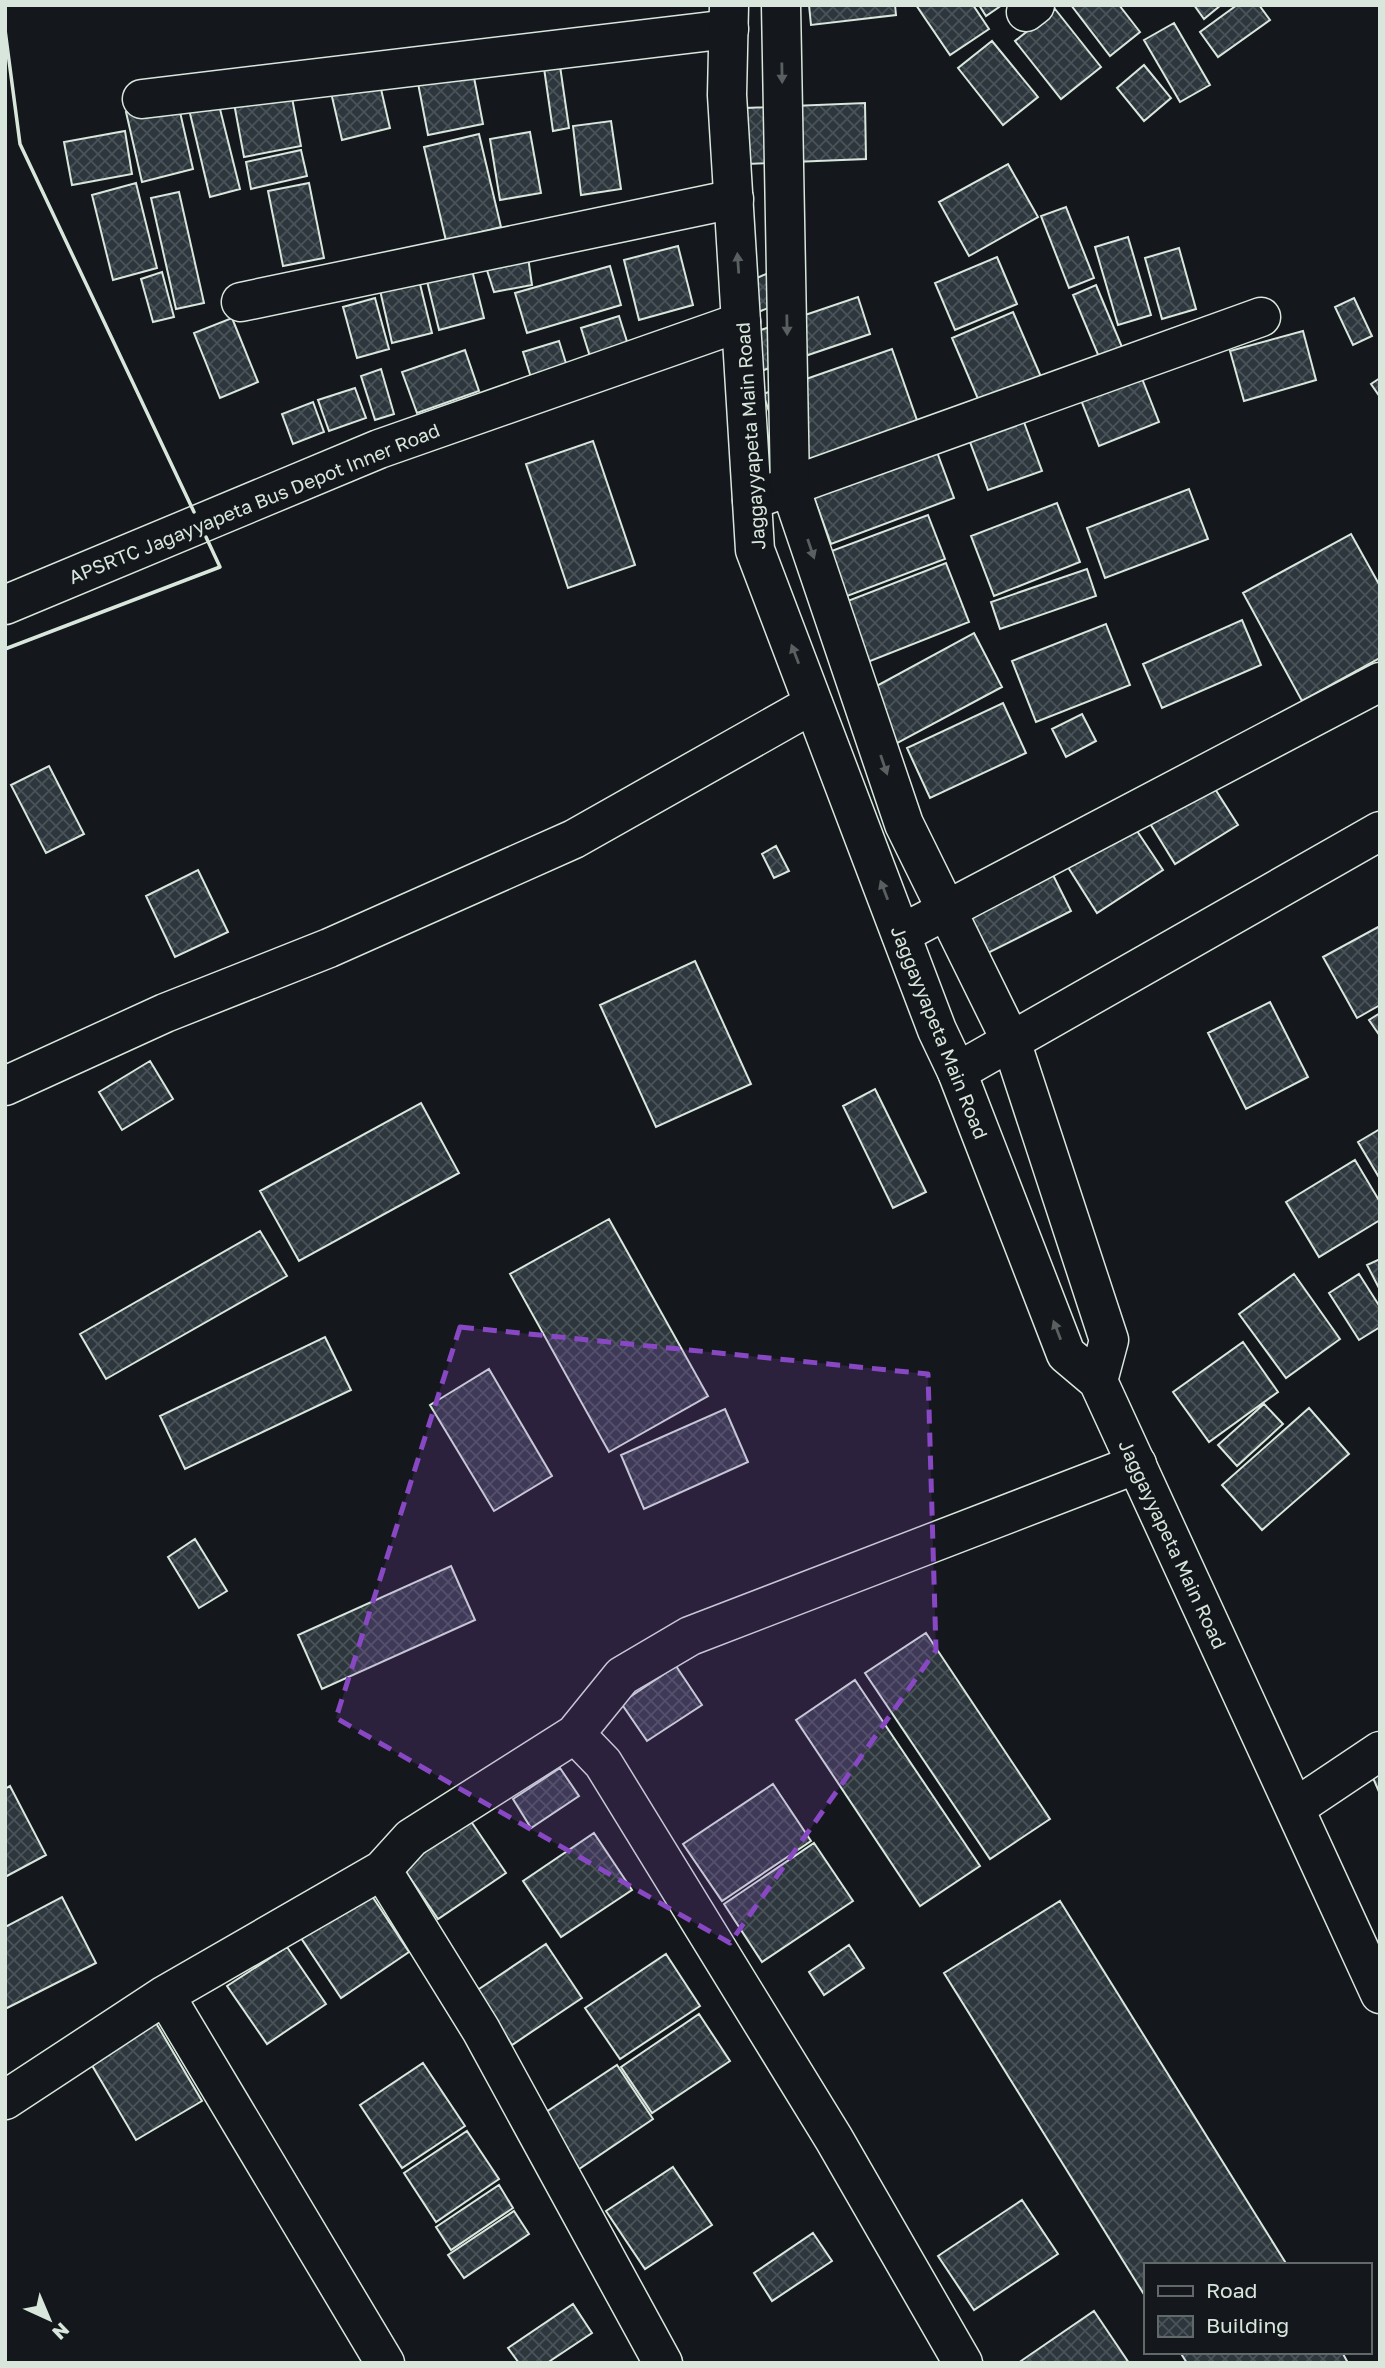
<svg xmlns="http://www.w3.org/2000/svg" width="1385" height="2368" viewBox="0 0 1385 2368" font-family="'Golos Text',sans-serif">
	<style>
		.building { fill: url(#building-cross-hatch); stroke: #d8e6dc; stroke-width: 2 }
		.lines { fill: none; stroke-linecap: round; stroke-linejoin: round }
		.minor-casing { stroke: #d8e6dc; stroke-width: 41 }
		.major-casing { stroke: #d8e6dc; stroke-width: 41 }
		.minor { stroke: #14181c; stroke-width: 38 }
		.major { stroke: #14181c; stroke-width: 38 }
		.wall { stroke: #d8e6dc; stroke-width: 3.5 }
		.oneway { fill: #59605f }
		.marked { fill: #8948c3; fill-opacity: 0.2; stroke: #8948c3; stroke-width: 5; stroke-dasharray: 14 9; stroke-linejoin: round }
		.labels { text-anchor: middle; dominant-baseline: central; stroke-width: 5; stroke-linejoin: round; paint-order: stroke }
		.street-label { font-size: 19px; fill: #d8e6dc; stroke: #14181c }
	</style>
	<defs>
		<pattern id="building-cross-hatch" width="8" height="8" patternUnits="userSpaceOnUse" patternTransform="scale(1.75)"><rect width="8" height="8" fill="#2c363c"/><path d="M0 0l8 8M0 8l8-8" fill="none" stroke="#4a5358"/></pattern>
	</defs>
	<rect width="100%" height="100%" fill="#14181c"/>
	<!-- building -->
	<path class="building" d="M 809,5 L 895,5 L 896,15 L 811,25 Z
		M 916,5 L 973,5 L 989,29 L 950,55 Z
		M 979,5 L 1002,5 L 986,16 Z
		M 1071,5 L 1119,5 L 1140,32 L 1110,56 Z
		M 1194,5 L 1221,5 L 1204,19 Z
		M 1237,5 L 1259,5 L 1270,20 L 1218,57 L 1200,32 Z
		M 1055,9 L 1101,67 L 1061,99 L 1015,41 Z
		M 1174,23 L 1210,85 L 1180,102 L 1144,40 Z
		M 992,41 L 1038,97 L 1003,125 L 958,68 Z
		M 1144,65 L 1171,98 L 1144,121 L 1117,88 Z
		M 560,66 L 569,128 L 553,131 L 544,68 Z
		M 472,67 L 483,124 L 428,135 L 417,78 Z
		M 378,76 L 390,128 L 342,140 L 330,88 Z
		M 290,87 L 301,146 L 244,157 L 233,98 Z
		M 216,93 L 240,189 L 210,197 L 187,101 Z
		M 177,99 L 193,169 L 142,182 L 126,112 Z
		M 865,103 L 866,159 L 747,164 L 745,108 Z
		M 611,121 L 621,189 L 581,195 L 573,126 Z
		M 125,131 L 132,174 L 72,185 L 64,142 Z
		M 530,132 L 541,193 L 500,200 L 490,139 Z
		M 479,134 L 501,227 L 446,241 L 424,147 Z
		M 301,150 L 307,176 L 251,189 L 246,162 Z
		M 1008,164 L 1038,217 L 969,256 L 939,202 Z
		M 136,183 L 157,268 L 113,280 L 92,195 Z
		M 309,183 L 324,258 L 283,266 L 268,191 Z
		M 179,192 L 204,303 L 176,309 L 151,198 Z
		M 1066,207 L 1094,278 L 1069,288 L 1041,216 Z
		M 1128,237 L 1151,315 L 1118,325 L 1095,247 Z
		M 678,246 L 693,305 L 639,320 L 624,260 Z
		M 1179,248 L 1196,309 L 1162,319 L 1145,258 Z
		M 527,250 L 532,285 L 494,292 L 484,261 Z
		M 997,257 L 1017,304 L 955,330 L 935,283 Z
		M 470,262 L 484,318 L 439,330 L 425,273 Z
		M 610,266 L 621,305 L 527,333 L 515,293 Z
		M 773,271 L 785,301 L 756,313 L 743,284 Z
		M 162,272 L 174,317 L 153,322 L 141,279 Z
		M 418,276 L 432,333 L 392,343 L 379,286 Z
		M 1096,285 L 1122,347 L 1099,357 L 1073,295 Z
		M 858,297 L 870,334 L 758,372 L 746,335 Z
		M 375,298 L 389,349 L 357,358 L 343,307 Z
		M 1354,298 L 1372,336 L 1353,345 L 1335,307 Z
		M 1013,312 L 1042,379 L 981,406 L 952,338 Z
		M 619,316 L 630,351 L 592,363 L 581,328 Z
		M 232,318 L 258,382 L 220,398 L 194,333 Z
		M 1303,331 L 1316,380 L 1244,401 L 1230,351 Z
		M 559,341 L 570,376 L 534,387 L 523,352 Z
		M 892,349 L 919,426 L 790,472 L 763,394 Z
		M 465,350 L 479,391 L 417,413 L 402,372 Z
		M 381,369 L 394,414 L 375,420 L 361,376 Z
		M 1141,376 L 1159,422 L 1099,446 L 1081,400 Z
		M 1380,378 L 1380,397 L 1371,384 Z
		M 355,388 L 366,418 L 329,431 L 318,400 Z
		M 313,402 L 324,432 L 293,444 L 282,414 Z
		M 1021,414 L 1042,471 L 988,490 L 967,434 Z
		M 593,441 L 635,565 L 568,588 L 526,464 Z
		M 934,444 L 954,498 L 831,544 L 811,489 Z
		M 1189,489 L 1208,539 L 1105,578 L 1087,528 Z
		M 1057,503 L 1080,562 L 994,596 L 971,536 Z
		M 928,515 L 945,559 L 826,604 L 810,559 Z
		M 1351,534 L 1380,586 L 1380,658 L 1302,701 L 1243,593 Z
		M 946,563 L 969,622 L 850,669 L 827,609 Z
		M 1087,569 L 1096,596 L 1000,629 L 991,602 Z
		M 1242,620 L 1261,665 L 1162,708 L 1143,664 Z
		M 1106,624 L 1130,685 L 1036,722 L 1012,661 Z
		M 974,633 L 1002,687 L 888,748 L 860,695 Z
		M 1003,703 L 1026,753 L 930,798 L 907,748 Z
		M 1082,714 L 1096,741 L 1066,757 L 1052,729 Z
		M 49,766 L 84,834 L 46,853 L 11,785 Z
		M 1208,778 L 1238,825 L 1175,864 L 1146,817 Z
		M 1131,822 L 1163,870 L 1097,913 L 1066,864 Z
		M 776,846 L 789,871 L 774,878 L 762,854 Z
		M 1048,865 L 1071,911 L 980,957 L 957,910 Z
		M 198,870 L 228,932 L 175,957 L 146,896 Z
		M 1380,926 L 1380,1005 L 1357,1018 L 1323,957 Z
		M 695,961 L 751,1084 L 656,1127 L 600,1005 Z
		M 1270,1002 L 1308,1077 L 1246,1109 L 1208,1033 Z
		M 1380,1013 L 1380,1036 L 1369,1020 Z
		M 150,1061 L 173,1099 L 122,1130 L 99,1092 Z
		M 875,1089 L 926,1192 L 893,1208 L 843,1106 Z
		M 421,1103 L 459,1173 L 299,1261 L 260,1191 Z
		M 1380,1129 L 1380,1179 L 1358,1142 Z
		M 1355,1160 L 1380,1202 L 1380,1220 L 1319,1257 L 1286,1202 Z
		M 609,1219 L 708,1396 L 609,1452 L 510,1274 Z
		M 260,1231 L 287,1276 L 106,1379 L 80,1334 Z
		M 1380,1259 L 1380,1290 L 1367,1265 Z
		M 1294,1274 L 1340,1339 L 1286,1378 L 1239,1314 Z
		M 1359,1274 L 1380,1307 L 1380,1327 L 1359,1340 L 1329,1293 Z
		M 325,1337 L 351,1390 L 185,1469 L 160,1416 Z
		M 1243,1342 L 1278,1392 L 1209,1442 L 1173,1392 Z
		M 489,1369 L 552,1476 L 494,1511 L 430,1405 Z
		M 1264,1404 L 1283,1424 L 1237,1466 L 1218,1445 Z
		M 1309,1408 L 1349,1454 L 1262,1530 L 1222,1485 Z
		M 725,1409 L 748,1462 L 644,1509 L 621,1455 Z
		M 195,1539 L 227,1591 L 199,1608 L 168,1557 Z
		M 451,1566 L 475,1620 L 322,1689 L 298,1635 Z
		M 926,1633 L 1050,1819 L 990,1859 L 865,1673 Z
		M 676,1666 L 702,1705 L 647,1741 L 621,1703 Z
		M 855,1680 L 980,1866 L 920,1906 L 796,1720 Z
		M 1380,1766 L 1380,1794 L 1370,1771 Z
		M 560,1768 L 579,1796 L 531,1828 L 513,1799 Z
		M 773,1784 L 811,1841 L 722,1901 L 683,1844 Z
		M 10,1786 L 46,1855 L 5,1877 L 5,1789 Z
		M 466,1814 L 506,1873 L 438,1919 L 398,1860 Z
		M 594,1833 L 632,1890 L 561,1937 L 523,1881 Z
		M 814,1843 L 853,1901 L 762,1962 L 724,1904 Z
		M 368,1890 L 409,1952 L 341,1998 L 299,1935 Z
		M 62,1897 L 96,1963 L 5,2009 L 5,1927 Z
		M 1060,1901 L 1287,2265 L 1145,2265 L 1145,2296 L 944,1973 Z
		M 546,1944 L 582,1998 L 512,2045 L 476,1991 Z
		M 849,1945 L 864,1968 L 824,1995 L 809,1972 Z
		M 287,1947 L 326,2004 L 267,2044 L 227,1986 Z
		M 666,1954 L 700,2006 L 620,2059 L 585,2008 Z
		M 699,2014 L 730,2061 L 652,2113 L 621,2067 Z
		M 156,2023 L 202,2101 L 136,2140 L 90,2062 Z
		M 423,2063 L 465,2126 L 402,2168 L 360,2105 Z
		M 617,2065 L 653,2119 L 579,2169 L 543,2114 Z
		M 467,2131 L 499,2179 L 436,2222 L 404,2173 Z
		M 673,2167 L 712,2225 L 645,2269 L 606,2211 Z
		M 499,2185 L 513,2208 L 451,2250 L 436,2227 Z
		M 1022,2200 L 1058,2254 L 974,2310 L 938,2256 Z
		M 514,2211 L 529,2234 L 464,2278 L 448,2255 Z
		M 813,2233 L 832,2261 L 772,2301 L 754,2273 Z
		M 573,2304 L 592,2333 L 547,2363 L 519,2363 L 508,2348 Z
		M 1094,2311 L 1129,2363 L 1018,2363 Z
		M 1180,2352 L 1342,2352 L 1348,2363 L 1187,2363 Z"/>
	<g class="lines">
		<!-- minor casing -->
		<g class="minor-casing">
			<path id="minor" d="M 1026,12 L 1035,5
				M 142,99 L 729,29
				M 241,302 L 734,199
				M 752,500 L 1261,317
				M 5,605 L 379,449 L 741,322
				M 901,934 L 1380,682
				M 957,1072 L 1380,831
				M 5,1086 L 165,1013 L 329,948 L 574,839 L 813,704
				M 575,1734 L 603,1763 L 834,2139 L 963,2363
				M 1295,1808 L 1380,1751
				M 382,1870 L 481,2030 L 663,2363
				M 165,1995 L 385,2363
				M 5,2100 L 165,1995 L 382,1870 L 411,1838 L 575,1734 L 622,1676 L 690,1636 L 1137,1464"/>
		</g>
		<!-- major casing -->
		<g class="major-casing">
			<path id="major" d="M 729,5 L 727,95 L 755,550 L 937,1030 L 957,1072 L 1066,1354 L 1098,1381 L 1380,1994
				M 781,5 L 790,487 L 904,824 L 1011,1041 L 1109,1340 L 1098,1381"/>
		</g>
		<!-- minor -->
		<use href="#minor" class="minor"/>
		<!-- major -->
		<use href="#major" class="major"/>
		<!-- wall -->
		<path class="wall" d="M 5,30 L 20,144 L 194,512
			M 5,649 L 220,567 L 206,537"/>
	</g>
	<!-- one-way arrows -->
	<defs><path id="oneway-solid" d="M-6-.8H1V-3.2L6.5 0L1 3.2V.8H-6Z" transform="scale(1.75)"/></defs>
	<g class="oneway">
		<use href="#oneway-solid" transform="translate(782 73) rotate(89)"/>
		<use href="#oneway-solid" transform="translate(738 263) rotate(-94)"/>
		<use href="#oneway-solid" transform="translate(787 325) rotate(89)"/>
		<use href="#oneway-solid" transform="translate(811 549) rotate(71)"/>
		<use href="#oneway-solid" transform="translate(795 654) rotate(-111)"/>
		<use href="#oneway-solid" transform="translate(884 765) rotate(71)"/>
		<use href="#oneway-solid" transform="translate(884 890) rotate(-111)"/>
		<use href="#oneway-solid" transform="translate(1057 1330) rotate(-111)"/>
	</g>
	<!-- marked area -->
	<path class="marked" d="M 460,1327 L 928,1374 L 936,1650 L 730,1943 L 336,1718 Z"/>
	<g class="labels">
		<!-- street labels -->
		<g class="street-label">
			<text transform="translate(750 436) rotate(-94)">Jaggayyapeta Main Road</text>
			<text transform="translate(254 503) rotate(-22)">APSRTC Jagayyapeta Bus Depot Inner Road</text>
			<text transform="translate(940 1032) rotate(68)">Jaggayyapeta Main Road</text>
			<text transform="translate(1173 1544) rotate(65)">Jaggayyapeta Main Road</text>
		</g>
	</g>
	<!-- border -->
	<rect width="1385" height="2368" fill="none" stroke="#d8e6dc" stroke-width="14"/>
	<!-- legend -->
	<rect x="1144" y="2263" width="228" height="91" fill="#14181c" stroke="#626a69" stroke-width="2"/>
	<rect x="1158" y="2286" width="35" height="10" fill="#14181c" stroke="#626a69" stroke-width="2"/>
	<text x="1206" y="2298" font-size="21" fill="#d8e6dc">Road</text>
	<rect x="1158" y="2316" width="35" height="21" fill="url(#building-cross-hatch)" stroke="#626a69" stroke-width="2"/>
	<text x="1206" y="2333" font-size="21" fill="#d8e6dc">Building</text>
	<!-- north arrow -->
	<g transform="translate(49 2319) rotate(136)" stroke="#14181c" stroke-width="5" paint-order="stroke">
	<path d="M0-5L12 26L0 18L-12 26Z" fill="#d8e6dc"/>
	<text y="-10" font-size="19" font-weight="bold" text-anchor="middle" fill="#d8e6dc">N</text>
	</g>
</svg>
